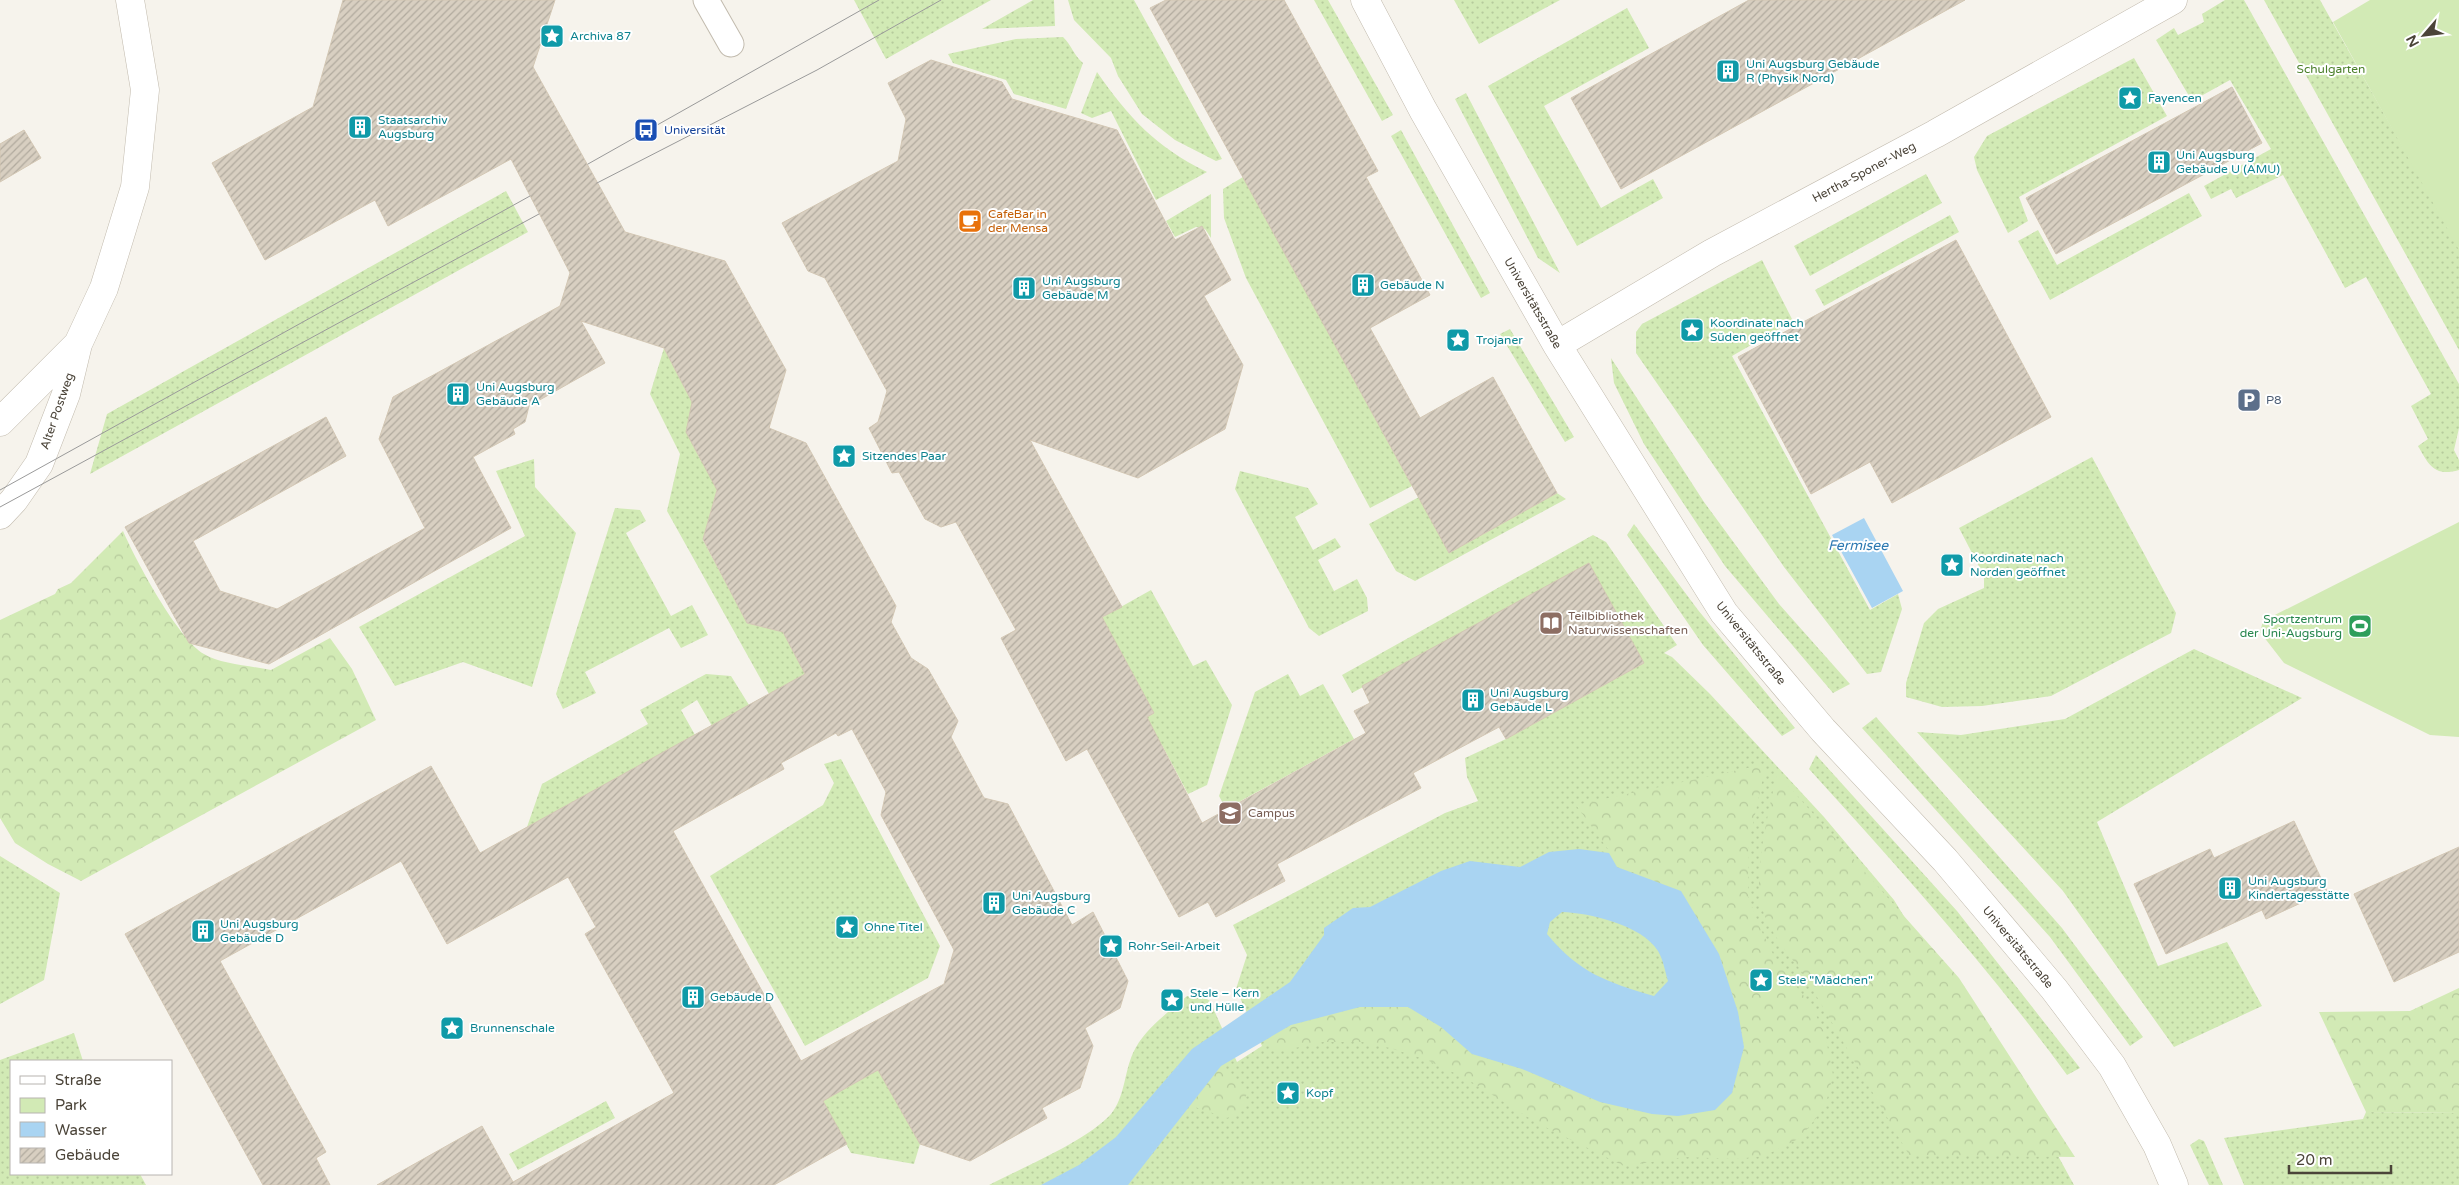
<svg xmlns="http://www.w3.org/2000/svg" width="2459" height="1185" viewBox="0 0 2459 1185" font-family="'Varela Round',sans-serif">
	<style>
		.green { fill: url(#green-dots) }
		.forest { fill: url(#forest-crowns) }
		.pitch { fill: #d2eab5 }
		.water { fill: #a9d4f2; fill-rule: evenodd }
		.building { fill: url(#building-hatch); stroke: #d3c7b4; fill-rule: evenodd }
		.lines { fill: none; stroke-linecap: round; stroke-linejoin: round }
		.pedestrian-casing { stroke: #c2bbae; stroke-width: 27 }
		.minor-casing { stroke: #c2bbae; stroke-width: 29 }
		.pedestrian { stroke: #fff; stroke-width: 25 }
		.minor { stroke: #fff; stroke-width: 28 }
		.tram { stroke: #9a9a9a; stroke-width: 1 }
		.labels { text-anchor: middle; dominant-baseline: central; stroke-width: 4; stroke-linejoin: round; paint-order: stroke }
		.culture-label { font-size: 12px; fill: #0d838f; stroke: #fff; text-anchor: start }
		.park-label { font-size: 12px; fill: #4a7f2a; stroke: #fff }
		.transit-label { font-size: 12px; fill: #164399; stroke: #fff; text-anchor: start }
		.street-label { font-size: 12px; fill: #4b4439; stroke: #fff }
		.food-label { font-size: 12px; fill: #c56008; stroke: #fff; text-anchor: start }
		.service-label { font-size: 12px; fill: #4e5e75; stroke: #fff; text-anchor: start }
		.education-label { font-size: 12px; fill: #785e54; stroke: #fff; text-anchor: start }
		.leisure-label { font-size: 12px; fill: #27864d; stroke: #fff; text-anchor: end }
		.water-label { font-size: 14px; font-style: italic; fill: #2e7ab2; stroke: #fff }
	</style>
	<defs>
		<pattern id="green-dots" width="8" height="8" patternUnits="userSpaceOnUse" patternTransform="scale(1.25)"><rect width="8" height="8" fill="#d2eab5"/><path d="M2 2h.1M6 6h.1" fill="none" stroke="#b6ca9c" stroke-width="1.8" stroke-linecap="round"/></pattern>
		<pattern id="forest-crowns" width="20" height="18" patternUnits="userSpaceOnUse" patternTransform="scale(1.25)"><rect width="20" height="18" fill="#d2eab5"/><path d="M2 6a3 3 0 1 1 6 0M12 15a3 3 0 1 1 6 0" fill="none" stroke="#b6ca9c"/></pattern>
		<pattern id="building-hatch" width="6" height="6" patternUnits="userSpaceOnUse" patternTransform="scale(1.25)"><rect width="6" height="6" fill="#d8cfc1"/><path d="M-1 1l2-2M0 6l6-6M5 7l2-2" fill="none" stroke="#b1aa9e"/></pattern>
	</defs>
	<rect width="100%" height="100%" fill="#f6f3ec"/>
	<!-- green -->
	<path class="green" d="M 854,0 L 991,0 L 886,59 Z
		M 1033,0 L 1054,0 L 1055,26 L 982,29 Z
		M 1068,0 L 1134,0 L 1222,159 L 1216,161 L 1175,140 L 1142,114 L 1118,76 L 1111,58 L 1074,20 Z
		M 1314,0 L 1328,0 L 1393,115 L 1382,121 Z
		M 1454,0 L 1560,0 L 1479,44 Z
		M 2225,0 L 2244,0 L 2459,384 L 2459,428 L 2454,450 L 2459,460 L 2459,470 C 2434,477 2429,465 2418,446 L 2428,439 L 2411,406 L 2431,394 L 2366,277 L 2345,288 L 2283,175 L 2236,198 L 2231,189 L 2211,199 L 2204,186 L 2271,149 L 2230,80 L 2192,101 L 2156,40 L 2174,28 L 2178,35 L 2204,22 L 2202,14 Z
		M 2264,0 L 2320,0 L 2459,247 L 2459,350 Z
		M 1627,8 L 1649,48 L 1544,106 L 1601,208 L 1653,179 L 1663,198 L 1577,246 L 1488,86 Z
		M 1063,37 C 1072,46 1073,54 1083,63 L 1066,109 L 1014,94 L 1006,80 L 953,63 L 948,54 L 1016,39 Z
		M 2134,58 L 2167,116 L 2019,197 L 2028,221 L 2008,233 L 1977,170 L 1974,157 L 1987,136 Z
		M 1097,72 C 1129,118 1156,147 1207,172 L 1156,200 L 1111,111 L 1092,118 L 1081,113 Z
		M 1466,93 L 1560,273 L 1538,258 L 1455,99 Z
		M 1401,130 L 1490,293 L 1481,298 L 1391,136 Z
		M 1926,174 L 1942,203 L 1810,276 L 1794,246 Z
		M 1243,177 L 1412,486 L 1370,508 L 1246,278 L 1224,218 L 1223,189 Z
		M 506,191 L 528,232 L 90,474 L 107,414 Z
		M 2189,193 L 2202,216 L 2050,300 L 2018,241 L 2038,230 L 2057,265 Z
		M 1211,194 L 1211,238 L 1205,229 L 1196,227 L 1175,237 L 1166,221 Z
		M 1950,215 L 1959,232 L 1824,306 L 1815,290 Z
		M 1762,260 L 1793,321 L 1732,356 L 1870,610 L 1898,594 L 1902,609 L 1881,672 L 1867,674 L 1784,567 L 1636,353 L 1636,332 L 1642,324 Z
		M 1510,329 L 1574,437 L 1565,442 L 1500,334 Z
		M 664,348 L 696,410 L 690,439 L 701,461 L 722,471 L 703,540 L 747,623 L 783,632 L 805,674 L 769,694 L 667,511 L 680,454 L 650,394 Z
		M 1611,358 L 1704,502 L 1779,604 L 1850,684 L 1833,693 L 1725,566 L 1644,444 L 1614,383 Z
		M 2092,457 L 2176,613 L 2171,633 L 2051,696 L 1982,706 L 1942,707 L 1906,697 L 1906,683 L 1924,623 L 1938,609 L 1984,588 L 1984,576 L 1959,528 Z
		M 534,459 L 535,487 L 576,533 L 532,687 L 463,662 L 395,686 L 359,627 L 525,536 L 496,471 Z
		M 1240,471 L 1308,488 L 1318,504 L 1295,517 L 1313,550 L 1335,538 L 1341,547 L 1318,560 L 1334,591 L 1357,579 L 1367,598 L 1368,611 L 1319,636 L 1309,628 L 1235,489 Z
		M 1557,493 L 1566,499 L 1415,581 L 1396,571 L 1369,524 L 1419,497 L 1449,553 Z
		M 615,508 L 640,510 L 646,521 L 626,533 L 671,616 L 692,605 L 708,635 L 681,648 L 669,628 L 585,672 L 596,693 L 563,709 L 556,694 Z
		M 1634,524 L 1698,610 L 1795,728 L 1782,736 L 1703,645 L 1627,535 Z
		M 1593,535 L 1606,542 L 1677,645 L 1664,653 L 1672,657 L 1710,694 L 1824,817 L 1894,900 L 1949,990 L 2051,1143 L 2074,1185 L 989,1185 C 1022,1168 1088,1140 1111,1114 C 1125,1097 1124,1073 1133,1053 C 1144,1029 1168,1013 1187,996 L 1202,996 L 1210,1001 L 1237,1062 L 1262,1046 L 1236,989 L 1247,955 L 1233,925 L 1445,813 L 1478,801 L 1467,777 L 1465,758 L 1506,739 L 1644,663 L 1398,668 L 1352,693 L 1342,675 Z
		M 1151,590 L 1193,666 L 1206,660 L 1232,705 L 1207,785 L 1188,794 L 1162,745 L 1157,747 L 1142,720 L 1154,713 L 1118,647 L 1094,622 Z
		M 2194,649 L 2302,698 L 2097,822 L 2158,966 L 2227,942 L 2262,1006 L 2174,1047 L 2063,891 L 1917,732 L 1961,735 L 2065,719 Z
		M 706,674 L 731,676 L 749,705 L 712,726 L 697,700 L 681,710 L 695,735 L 527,827 L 542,784 L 648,724 L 640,710 Z
		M 1288,674 L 1300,696 L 1323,684 L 1354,739 L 1226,809 L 1219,796 L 1255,692 Z
		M 1876,717 L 2062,928 L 2143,1037 L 2130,1046 L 2050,937 L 1862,728 Z
		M 1816,755 L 1957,911 L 2080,1068 L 2067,1075 C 1988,967 1899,868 1809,769 Z
		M 841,759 L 940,946 L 928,978 L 805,1046 L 710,876 L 823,805 L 834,783 L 824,764 Z
		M 0,856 L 60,893 L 44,980 L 0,1004 Z
		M 74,1033 L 83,1061 L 11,1061 L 11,1174 L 140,1174 L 146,1185 L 0,1185 L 0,1060 Z
		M 878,1070 L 920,1144 L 914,1164 L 851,1153 L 823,1101 Z
		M 606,1101 L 615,1118 L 518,1170 L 509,1154 Z
		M 2366,1112 L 2459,1113 L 2459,1185 L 2244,1185 L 2224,1138 L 2363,1119 Z
		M 2199,1139 L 2204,1141 L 2223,1185 L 2209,1185 L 2190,1145 Z"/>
	<!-- forest -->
	<path class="forest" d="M 123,531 C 136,561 178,639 204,654 C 220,664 252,666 271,670 L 330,638 L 352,669 L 376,720 L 81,881 L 48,864 L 15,843 L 0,818 L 0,620 L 55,594 L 58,589 L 71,583 Z
		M 1766,764 L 1749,842 L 1748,896 L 1760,928 L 1777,962 L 1811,1005 L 1825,1034 L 1833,1075 L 1825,1107 L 1800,1138 L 1764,1156 L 1736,1159 L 1685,1157 L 1624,1166 L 1539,1124 L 1467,1079 L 1427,1060 L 1390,1048 L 1362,1042 L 1323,1042 L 1276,1052 L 1268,1039 L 1291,1025 L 1360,1007 L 1408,1007 L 1441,1027 L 1472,1054 L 1522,1069 L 1600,1102 L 1652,1114 L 1678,1116 L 1732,1093 L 1744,1047 L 1738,1012 L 1719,954 L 1638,874 L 1617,867 L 1610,852 L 1576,805 Z
		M 1777,773 L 1959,978 L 2075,1157 L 1909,1155 L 1803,973 C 1786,952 1760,920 1759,892 C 1758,852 1769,811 1777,773 Z
		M 2459,988 L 2459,1113 L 2366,1112 L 2319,1012 L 2410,1011 Z
		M 1221,1066 L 1247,1092 L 1243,1110 L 1227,1118 L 1189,1105 Z"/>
	<!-- pitch -->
	<path class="pitch" d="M 2370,0 L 2459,0 L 2459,250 L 2333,22 Z
		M 2459,522 L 2459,737 L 2430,735 L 2284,663 L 2260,632 L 2263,621 Z"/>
	<!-- water -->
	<path class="water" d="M 1864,518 L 1903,591 L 1872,608 L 1832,535 Z
		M 1579,849 L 1609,853 L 1617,867 L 1681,891 L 1719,954 L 1738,1012 L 1744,1047 L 1732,1093 L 1715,1110 L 1678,1116 L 1652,1114 L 1600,1102 L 1522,1069 L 1472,1054 L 1441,1027 L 1408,1007 L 1360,1007 L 1291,1025 L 1221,1066 L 1128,1185 L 1041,1185 L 1079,1165 L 1116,1137 L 1192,1049 L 1290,982 L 1324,935 L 1324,928 L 1353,908 L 1370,907 L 1441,871 L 1470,861 L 1520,867 L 1549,852 ZM 1562,912 C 1590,913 1642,925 1658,951 C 1663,959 1665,971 1668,981 L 1654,996 C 1607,982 1579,973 1547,934 L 1550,922 Z"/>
	<!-- building -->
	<path class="building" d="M 343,0 L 555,0 L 533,67 L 625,232 L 725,261 L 786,370 L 769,428 L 806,443 L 896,606 L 891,622 L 911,658 L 928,669 L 958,721 L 951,737 L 984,798 L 1008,804 L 1072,925 L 1093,912 L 1128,981 L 1120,1008 L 1085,1028 L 1093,1046 L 1080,1088 L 1042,1108 L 1047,1118 L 970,1161 L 920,1144 L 878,1070 L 823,1101 L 847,1144 L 774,1185 L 377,1185 L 482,1126 L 513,1182 L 674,1093 L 585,934 L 596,927 L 568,877 L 447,944 L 401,861 L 220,961 L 326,1152 L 316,1158 L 330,1185 L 263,1185 L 125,934 L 431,766 L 480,853 L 805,674 L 783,632 L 747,623 L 703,539 L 717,490 L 686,432 L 692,402 L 664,348 L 581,321 L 605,363 L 529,406 L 525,422 L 513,429 L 515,434 L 473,457 L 511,528 L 269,664 L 189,643 L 125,527 L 326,417 L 346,456 L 193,541 L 220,591 L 277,609 L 425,528 L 379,439 L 393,397 L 560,306 L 570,273 L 511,159 L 388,226 L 375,200 L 265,260 L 212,163 L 313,107 ZM 852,729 L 886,792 L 881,815 L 954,950 L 944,984 L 801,1061 L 673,831 L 784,769 L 781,763 L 836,733 L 838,736 Z
		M 1166,0 L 1284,0 L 1378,171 L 1366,177 L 1430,295 L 1370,328 L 1420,418 L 1493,377 L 1557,493 L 1449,553 L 1150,8 Z
		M 1749,0 L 1965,0 L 1621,189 L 1571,98 Z
		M 931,60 L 1002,82 L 1012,99 L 1117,130 L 1175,240 L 1202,226 L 1231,280 L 1204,296 L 1243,365 L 1225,429 L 1138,478 L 1030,440 L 1122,607 L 1102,617 L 1154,713 L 1147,717 L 1202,823 L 1366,733 L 1354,711 L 1370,703 L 1362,686 L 1589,563 L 1644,663 L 1506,739 L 1499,727 L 1413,773 L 1421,788 L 1277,864 L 1285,881 L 1216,917 L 1208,902 L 1179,917 L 1087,749 L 1066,761 L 1001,638 L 1016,630 L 956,522 L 941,527 L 925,519 L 899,472 L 892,473 L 869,428 L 878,422 L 887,391 L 825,278 L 808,271 L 782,223 L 898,161 L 906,119 L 888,83 Z
		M 2232,87 L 2262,143 L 2056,254 L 2026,198 Z
		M 24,130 L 41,158 L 0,182 L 0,144 Z
		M 1956,240 L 2051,417 L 1892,503 L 1870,462 L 1811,494 L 1738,357 Z
		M 2294,821 L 2327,891 L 2266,919 L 2262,910 L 2166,954 L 2134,884 L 2210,849 L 2214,858 Z
		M 2459,847 L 2459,952 L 2394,982 L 2354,894 Z"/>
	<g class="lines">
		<!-- pedestrian casing -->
		<g class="pedestrian-casing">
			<path id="pedestrian" d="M 706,0 L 731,44"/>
		</g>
		<!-- minor casing -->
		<g class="minor-casing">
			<path id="minor" d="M 1365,0 L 1423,110 L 1557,345 L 1724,613 L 1823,730 L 1945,860 L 2054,989 L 2112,1066 L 2157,1145 L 2174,1185
				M 1557,345 L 1712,253 L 1935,134 L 2173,0
				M 0,422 L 78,344
				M 0,515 L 14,500 L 39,464 L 66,394 L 78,344 L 104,288 L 135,187 L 145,90 L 130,0"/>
		</g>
		<!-- pedestrian -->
		<use href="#pedestrian" class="pedestrian"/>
		<!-- minor -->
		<use href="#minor" class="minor"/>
		<!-- tram -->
		<path class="tram" d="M 588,164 L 879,0
			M 597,183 L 817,70 L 941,0
			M 0,490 L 530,196
			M 0,507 L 539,214"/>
	</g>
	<!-- icons -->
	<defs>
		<g id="sight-square" transform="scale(1.25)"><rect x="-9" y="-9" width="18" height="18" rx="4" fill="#0f9aa8" stroke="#fff"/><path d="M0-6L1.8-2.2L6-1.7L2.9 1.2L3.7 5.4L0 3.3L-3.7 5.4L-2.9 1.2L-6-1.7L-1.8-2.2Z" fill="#fff"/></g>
		<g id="building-square" transform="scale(1.25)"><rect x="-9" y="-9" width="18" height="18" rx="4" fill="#0f9aa8" stroke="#fff"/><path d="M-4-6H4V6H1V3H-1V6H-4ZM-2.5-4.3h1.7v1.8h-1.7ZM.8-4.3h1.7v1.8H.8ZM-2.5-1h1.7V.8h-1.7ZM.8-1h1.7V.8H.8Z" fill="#fff"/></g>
		<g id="bus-square" transform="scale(1.25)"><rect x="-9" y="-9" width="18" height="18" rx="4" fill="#1a4fb4" stroke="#fff"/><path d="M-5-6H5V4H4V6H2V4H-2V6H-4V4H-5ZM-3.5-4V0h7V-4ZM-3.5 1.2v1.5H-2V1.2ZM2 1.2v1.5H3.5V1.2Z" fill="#fff"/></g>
		<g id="cafe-square" transform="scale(1.25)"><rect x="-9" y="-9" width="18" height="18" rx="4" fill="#e8710a" stroke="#fff"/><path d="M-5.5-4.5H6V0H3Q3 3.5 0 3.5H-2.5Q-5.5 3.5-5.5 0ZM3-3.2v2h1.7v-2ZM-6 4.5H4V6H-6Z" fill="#fff"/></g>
		<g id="parking-square" transform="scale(1.25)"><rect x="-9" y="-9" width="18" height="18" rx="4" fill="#5c6f8a" stroke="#fff"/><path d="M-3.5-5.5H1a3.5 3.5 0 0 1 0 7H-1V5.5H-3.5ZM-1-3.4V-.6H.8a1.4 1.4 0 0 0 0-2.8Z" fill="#fff"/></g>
		<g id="library-square" transform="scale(1.25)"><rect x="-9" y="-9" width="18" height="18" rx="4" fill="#8d6e63" stroke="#fff"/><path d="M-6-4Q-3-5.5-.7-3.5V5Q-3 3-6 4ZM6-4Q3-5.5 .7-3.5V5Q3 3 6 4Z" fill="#fff"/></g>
		<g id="stadium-square" transform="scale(1.25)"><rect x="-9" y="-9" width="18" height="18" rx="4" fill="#2e9e5b" stroke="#fff"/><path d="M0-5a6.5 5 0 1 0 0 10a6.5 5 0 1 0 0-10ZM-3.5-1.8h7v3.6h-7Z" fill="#fff"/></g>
		<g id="university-square" transform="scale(1.25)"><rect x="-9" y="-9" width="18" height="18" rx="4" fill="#8d6e63" stroke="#fff"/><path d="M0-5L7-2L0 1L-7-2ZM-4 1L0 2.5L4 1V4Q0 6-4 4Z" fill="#fff"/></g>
	</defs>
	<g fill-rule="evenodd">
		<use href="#sight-square" x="552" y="36"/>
		<use href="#building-square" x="1728" y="71"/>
		<use href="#sight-square" x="2130" y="98"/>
		<use href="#building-square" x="360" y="127"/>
		<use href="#bus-square" x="646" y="130"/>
		<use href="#building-square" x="2159" y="162"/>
		<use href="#cafe-square" x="970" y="221"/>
		<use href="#building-square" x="1363" y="285"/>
		<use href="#building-square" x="1024" y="288"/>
		<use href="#sight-square" x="1692" y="330"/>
		<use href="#sight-square" x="1458" y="340"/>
		<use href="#building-square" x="458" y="394"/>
		<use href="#parking-square" x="2249" y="400"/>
		<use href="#sight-square" x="844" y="456"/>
		<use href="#sight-square" x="1952" y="565"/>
		<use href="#library-square" x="1551" y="623"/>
		<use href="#stadium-square" x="2360" y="626"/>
		<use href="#building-square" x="1473" y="700"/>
		<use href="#university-square" x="1230" y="813"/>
		<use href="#building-square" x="2230" y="888"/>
		<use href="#building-square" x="994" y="903"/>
		<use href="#sight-square" x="847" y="927"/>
		<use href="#building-square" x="203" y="931"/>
		<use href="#sight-square" x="1111" y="946"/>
		<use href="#sight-square" x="1761" y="980"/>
		<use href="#building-square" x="693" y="997"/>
		<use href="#sight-square" x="1172" y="1000"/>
		<use href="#sight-square" x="452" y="1028"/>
		<use href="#sight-square" x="1288" y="1093"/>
	</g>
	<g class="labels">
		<!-- culture labels -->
		<g class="culture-label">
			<text x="570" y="36">Archiva 87</text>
			<text x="1746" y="64">Uni Augsburg Gebäude<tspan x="1746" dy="14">R (Physik Nord)</tspan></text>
			<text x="2148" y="98">Fayencen</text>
			<text x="378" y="120">Staatsarchiv<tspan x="378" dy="14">Augsburg</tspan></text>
			<text x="2176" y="155">Uni Augsburg<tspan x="2176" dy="14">Gebäude U (AMU)</tspan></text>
			<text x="1042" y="281">Uni Augsburg<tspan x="1042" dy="14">Gebäude M</tspan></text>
			<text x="1380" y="285">Gebäude N</text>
			<text x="1710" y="323">Koordinate nach<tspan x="1710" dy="14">Süden geöffnet</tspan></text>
			<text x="1476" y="340">Trojaner</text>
			<text x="476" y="387">Uni Augsburg<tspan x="476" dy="14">Gebäude A</tspan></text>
			<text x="862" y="456">Sitzendes Paar</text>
			<text x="1970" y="558">Koordinate nach<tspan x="1970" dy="14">Norden geöffnet</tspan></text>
			<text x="1490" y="693">Uni Augsburg<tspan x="1490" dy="14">Gebäude L</tspan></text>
			<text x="2248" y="881">Uni Augsburg<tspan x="2248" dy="14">Kindertagesstätte</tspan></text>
			<text x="1012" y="896">Uni Augsburg<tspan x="1012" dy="14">Gebäude C</tspan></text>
			<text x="220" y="924">Uni Augsburg<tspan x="220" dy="14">Gebäude D</tspan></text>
			<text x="864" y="927">Ohne Titel</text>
			<text x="1128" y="946">Rohr-Seil-Arbeit</text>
			<text x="1778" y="980">Stele "Mädchen"</text>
			<text x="1190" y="993">Stele – Kern<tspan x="1190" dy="14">und Hülle</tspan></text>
			<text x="710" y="997">Gebäude D</text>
			<text x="470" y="1028">Brunnenschale</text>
			<text x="1306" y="1093">Kopf</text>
		</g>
		<!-- park labels -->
		<g class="park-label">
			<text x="2331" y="69">Schulgarten</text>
		</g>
		<!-- transit labels -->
		<g class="transit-label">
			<text x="664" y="130">Universität</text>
		</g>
		<!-- street labels -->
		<g class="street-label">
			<text transform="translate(1864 172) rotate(-28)">Hertha-Sponer-Weg</text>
			<text transform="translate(1533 303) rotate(60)">Universitätsstraße</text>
			<text transform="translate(57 411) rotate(-71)">Alter Postweg</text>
			<text transform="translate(1751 643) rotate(51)">Universitätsstraße</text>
			<text transform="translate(2018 947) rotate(50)">Universitätsstraße</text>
		</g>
		<!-- food labels -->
		<g class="food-label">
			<text x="988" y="214">CafeBar in<tspan x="988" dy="14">der Mensa</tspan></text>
		</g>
		<!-- service labels -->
		<g class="service-label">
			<text x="2266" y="400">P8</text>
		</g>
		<!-- education labels -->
		<g class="education-label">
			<text x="1568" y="616">Teilbibliothek<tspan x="1568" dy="14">Naturwissenschaften</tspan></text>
			<text x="1248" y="813">Campus</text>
		</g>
		<!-- leisure labels -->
		<g class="leisure-label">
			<text x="2342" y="619">Sportzentrum<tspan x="2342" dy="14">der Uni-Augsburg</tspan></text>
		</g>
		<!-- water labels -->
		<g class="water-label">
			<text x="1858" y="545">Fermisee</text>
		</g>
	</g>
	<!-- legend -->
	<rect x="10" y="1060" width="162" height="115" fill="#ffffff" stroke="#b7b4b0"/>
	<rect x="20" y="1076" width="25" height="8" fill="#ffffff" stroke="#b7b4b0"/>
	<text x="55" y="1085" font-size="15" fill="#4b4439">Straße</text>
	<rect x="20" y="1098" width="25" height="15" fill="#d2eab5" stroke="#b7b4b0"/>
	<text x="55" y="1110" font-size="15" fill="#4b4439">Park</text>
	<rect x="20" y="1122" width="25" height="15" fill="#a9d4f2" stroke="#b7b4b0"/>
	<text x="55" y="1135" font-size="15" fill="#4b4439">Wasser</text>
	<rect x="20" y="1148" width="25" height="15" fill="url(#building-hatch)" stroke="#b7b4b0"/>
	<text x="55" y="1160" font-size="15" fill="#4b4439">Gebäude</text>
	<!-- north arrow -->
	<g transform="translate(2424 35) rotate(242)" stroke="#ffffff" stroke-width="4" paint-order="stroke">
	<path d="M0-4L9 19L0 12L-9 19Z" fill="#4b4439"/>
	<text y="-8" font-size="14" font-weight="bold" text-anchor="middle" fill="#4b4439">N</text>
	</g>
	<!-- scale -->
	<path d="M2289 1165v8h102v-8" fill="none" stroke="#4b4439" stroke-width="2.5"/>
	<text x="2296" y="1165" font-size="15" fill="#4b4439" stroke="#ffffff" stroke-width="4" paint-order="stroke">20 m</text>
</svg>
